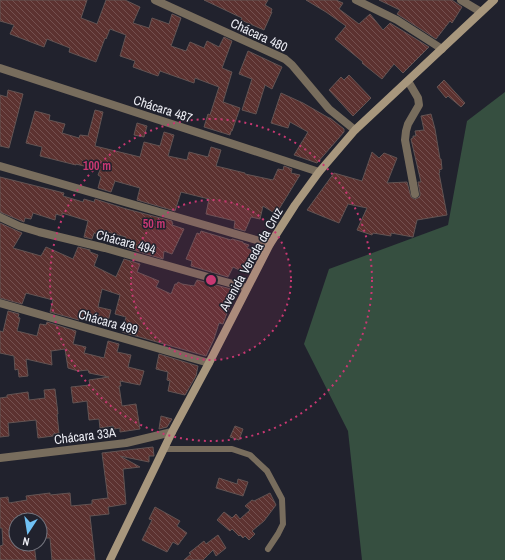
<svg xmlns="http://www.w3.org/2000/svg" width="505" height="560" viewBox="0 0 505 560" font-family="'Archivo Narrow',sans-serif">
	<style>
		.green { fill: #364f40 }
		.building { fill: url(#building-back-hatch); stroke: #635453 }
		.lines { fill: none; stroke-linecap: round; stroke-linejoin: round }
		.lane { stroke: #786d5d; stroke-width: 6 }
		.street { stroke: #786d5d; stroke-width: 8 }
		.secondary { stroke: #a8977d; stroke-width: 8 }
		.ring { fill: none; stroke: #c83872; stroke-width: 2; stroke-dasharray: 2 4 }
		.labels { text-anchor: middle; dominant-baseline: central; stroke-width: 3; stroke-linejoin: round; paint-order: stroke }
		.street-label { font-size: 13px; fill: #edeef5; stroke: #21222d }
		.centre { fill: #c83872; stroke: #21222d; stroke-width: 2 }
		.ring-label { font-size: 12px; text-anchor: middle; font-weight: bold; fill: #c83872; stroke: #21222d; stroke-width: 3; stroke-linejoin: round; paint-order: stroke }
	</style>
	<defs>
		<pattern id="building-back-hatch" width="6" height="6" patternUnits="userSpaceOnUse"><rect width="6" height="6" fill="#5c3230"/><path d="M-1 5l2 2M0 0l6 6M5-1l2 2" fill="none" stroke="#74504f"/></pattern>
	</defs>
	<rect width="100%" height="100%" fill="#21222d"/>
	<!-- green -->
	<path class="green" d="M 505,92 L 505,560 L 362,560 L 348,431 L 304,344 L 329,269 L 448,225 L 467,121 Z"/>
	<!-- building -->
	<path class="building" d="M 0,0 L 87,0 L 81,18 L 97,24 L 106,0 L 125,0 L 140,7 L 133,23 L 149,28 L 152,18 L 169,24 L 172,14 L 181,18 L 171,46 L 186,51 L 190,42 L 204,48 L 207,41 L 219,47 L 224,37 L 232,41 L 222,68 L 232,72 L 223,102 L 240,108 L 232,131 L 231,131 L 230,135 L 204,127 L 208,114 L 210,115 L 219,87 L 195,78 L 194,83 L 160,71 L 158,76 L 133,67 L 135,61 L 120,56 L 126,35 L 110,29 L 106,39 L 105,38 L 96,62 L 69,52 L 70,48 L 47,39 L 44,47 L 10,34 L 14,25 L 0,21 Z
		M 204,0 L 268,0 L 265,5 L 272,9 L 271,12 L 272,12 L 264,30 L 241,20 L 242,18 Z
		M 306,0 L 336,0 L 343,3 L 339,9 L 359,24 L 370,14 L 383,30 L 390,23 L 429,47 L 403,73 L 394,64 L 382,79 L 362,63 L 363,62 L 335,39 L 346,26 L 326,12 Z
		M 379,0 L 452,0 L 462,7 L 452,23 L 450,21 L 436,39 L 397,14 L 400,10 Z
		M 248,51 L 282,67 L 272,89 L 265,85 L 256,114 L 242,110 L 252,79 L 239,74 Z
		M 349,75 L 371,98 L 353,116 L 329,90 L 341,77 L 344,80 Z
		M 444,80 L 465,103 L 461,107 L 448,96 L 446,98 L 437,87 Z
		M 8,90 L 23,94 L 9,148 L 0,146 L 0,95 L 7,97 Z
		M 281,93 L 303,103 L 329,118 L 330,118 L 344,129 L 344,132 L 317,163 L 294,155 L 308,132 L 290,122 L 288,128 L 271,123 Z
		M 95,110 L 103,112 L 95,146 L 140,157 L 144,142 L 160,146 L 164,132 L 174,135 L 168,156 L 187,160 L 189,152 L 208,157 L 211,147 L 221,150 L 216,166 L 245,173 L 245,174 L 273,180 L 278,169 L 283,170 L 284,166 L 292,169 L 291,173 L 300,175 L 276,214 L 263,206 L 260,219 L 251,217 L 245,231 L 234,228 L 235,221 L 206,214 L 209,199 L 181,192 L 175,211 L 137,200 L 140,188 L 115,181 L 111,192 L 98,188 L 101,177 L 98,175 L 100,170 L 76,164 L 76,165 L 40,156 L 42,147 L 26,143 L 35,111 L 50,115 L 49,120 L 65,124 L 62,133 L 79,138 L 80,135 L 88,136 Z
		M 431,114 L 435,129 L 440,159 L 441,159 L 442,169 L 439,170 L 440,172 L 439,173 L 447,215 L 417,220 L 413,237 L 391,233 L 391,236 L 373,233 L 372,235 L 357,230 L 367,208 L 348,204 L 339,223 L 307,210 L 334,173 L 362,181 L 372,152 L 379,158 L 384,153 L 397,158 L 387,183 L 407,182 L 411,197 L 414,199 L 418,198 L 420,196 L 420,193 L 418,182 L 421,182 L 411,139 L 413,138 L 413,136 L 416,136 L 415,131 L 424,130 L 421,116 Z
		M 137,123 L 147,126 L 144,137 L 134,135 Z
		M 0,177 L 64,193 L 63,196 L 83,202 L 84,199 L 94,202 L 95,199 L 123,208 L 134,211 L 172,221 L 172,223 L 173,223 L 172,225 L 184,229 L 172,254 L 164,251 L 163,259 L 123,247 L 126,237 L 104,231 L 103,235 L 94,233 L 92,239 L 84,237 L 88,221 L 62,213 L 62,216 L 56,214 L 55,220 L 33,213 L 31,219 L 25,218 L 24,222 L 0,212 Z
		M 0,223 L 22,233 L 13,248 L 41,256 L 46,247 L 73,259 L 78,247 L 90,250 L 90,252 L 98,255 L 94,266 L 116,277 L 124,259 L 140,264 L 137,272 L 159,281 L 156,287 L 171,294 L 175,284 L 177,284 L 178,282 L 182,284 L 194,286 L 197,280 L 231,289 L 226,306 L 229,307 L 223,324 L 219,323 L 214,339 L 206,356 L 122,332 L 126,317 L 115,314 L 120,295 L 102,289 L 98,307 L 111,310 L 107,325 L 80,318 L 79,320 L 50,312 L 53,300 L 26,293 L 22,304 L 0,298 Z
		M 201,231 L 231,240 L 232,239 L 243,242 L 243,243 L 249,245 L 247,248 L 257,253 L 251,263 L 250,263 L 246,273 L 233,267 L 228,277 L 191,266 L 192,261 L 186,259 L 197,233 L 200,234 Z
		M 8,311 L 19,314 L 18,317 L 20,318 L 17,331 L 37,336 L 40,324 L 46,325 L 47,322 L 76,331 L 73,344 L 86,347 L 84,353 L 104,358 L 108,341 L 119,344 L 117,352 L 131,355 L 128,367 L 144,371 L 140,385 L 120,381 L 121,386 L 119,386 L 122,406 L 136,404 L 140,429 L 120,432 L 120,428 L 114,429 L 113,426 L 100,428 L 99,419 L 89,420 L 87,401 L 73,403 L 71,387 L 90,385 L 89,380 L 109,377 L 89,373 L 88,370 L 78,371 L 68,368 L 65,349 L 51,351 L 52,365 L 26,359 L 28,376 L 19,377 L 18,369 L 15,370 L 14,356 L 0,353 L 0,331 L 3,332 Z
		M 159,354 L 198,366 L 196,376 L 185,395 L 168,391 L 170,381 L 167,380 L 168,372 L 156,369 Z
		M 55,389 L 58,414 L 57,414 L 59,433 L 53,434 L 53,436 L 38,438 L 36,420 L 8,423 L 9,436 L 0,437 L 0,398 L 7,397 L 7,395 L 28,392 L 29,400 L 45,398 L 44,390 Z
		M 161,416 L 172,419 L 167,427 L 159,429 Z
		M 235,426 L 243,429 L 239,440 L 230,437 Z
		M 153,447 L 154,456 L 149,456 L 149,462 L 120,456 L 140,467 L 123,469 L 126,504 L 108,507 L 109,514 L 90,516 L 95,560 L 52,560 L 50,538 L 40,538 L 40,520 L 16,520 L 16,544 L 34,544 L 36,560 L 0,560 L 0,546 L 3,545 L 2,528 L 0,528 L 0,498 L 8,497 L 9,503 L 27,500 L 26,496 L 50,493 L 50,495 L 70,493 L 71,506 L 92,504 L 92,500 L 108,498 L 102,453 Z
		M 219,478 L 237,484 L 238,479 L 248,482 L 243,496 L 216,488 Z
		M 270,493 L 276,505 L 264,521 L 252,531 L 255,534 L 249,540 L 245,536 L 243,538 L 240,535 L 239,536 L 232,529 L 230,531 L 217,520 L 224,512 L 232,518 L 236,514 L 240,519 L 250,510 L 245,506 L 252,500 L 254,501 Z
		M 155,507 L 180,521 L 177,526 L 187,533 L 178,545 L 173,542 L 167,552 L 142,540 L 152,520 L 149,519 Z
		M 218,535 L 226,548 L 216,556 L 213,550 L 203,560 L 184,560 L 191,554 L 189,553 L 204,541 L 206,544 Z"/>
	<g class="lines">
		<!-- lane -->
		<path class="lane" d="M 164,449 L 232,449 L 250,455 L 267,471 L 282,499 L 283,524 L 278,534 L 268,549"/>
		<!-- street -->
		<path class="street" d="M 155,0 L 285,59 L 292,65 L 329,109 L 355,130
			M 356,0 L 397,20 L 442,49
			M 461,0 L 481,12
			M 0,68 L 319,172
			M 408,81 L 418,98 L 419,105 L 408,124 L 406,131 L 405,140 L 415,194
			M 0,166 L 270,244
			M 0,217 L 19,226 L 39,232 L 105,248 L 247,288
			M 0,303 L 209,363
			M 0,458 L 126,443 L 172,432"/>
		<!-- secondary -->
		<path class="secondary" d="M 110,560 L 172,432 L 209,363 L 270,244 L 295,205 L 319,172 L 355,130 L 494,0"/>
	</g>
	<!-- distance rings -->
	<circle cx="211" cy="280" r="80" fill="#c83872" fill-opacity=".12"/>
	<g class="ring">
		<circle cx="211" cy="280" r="80"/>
		<circle cx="211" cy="280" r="161"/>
	</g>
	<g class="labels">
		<!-- street labels -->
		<g class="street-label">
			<text transform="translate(259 35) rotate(25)">Chácara 480</text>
			<text transform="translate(163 109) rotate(18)">Chácara 487</text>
			<text transform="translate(126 242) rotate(15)">Chácara 494</text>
			<text transform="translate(251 259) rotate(-61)">Avenida Vereda da Cruz</text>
			<text transform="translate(108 322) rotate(16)">Chácara 499</text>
			<text transform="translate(85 436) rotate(-7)">Chácara 33A</text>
		</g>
	</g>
	<circle cx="211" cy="280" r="6" class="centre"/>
	<g class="ring-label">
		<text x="97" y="170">100 m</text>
		<text x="154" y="228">50 m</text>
	</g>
	<!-- north arrow -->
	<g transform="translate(28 532) rotate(192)"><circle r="19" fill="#21222d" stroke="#73747d"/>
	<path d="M0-3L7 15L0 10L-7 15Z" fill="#70c1f4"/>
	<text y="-6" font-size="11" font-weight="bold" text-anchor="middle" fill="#edeef5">N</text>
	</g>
</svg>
